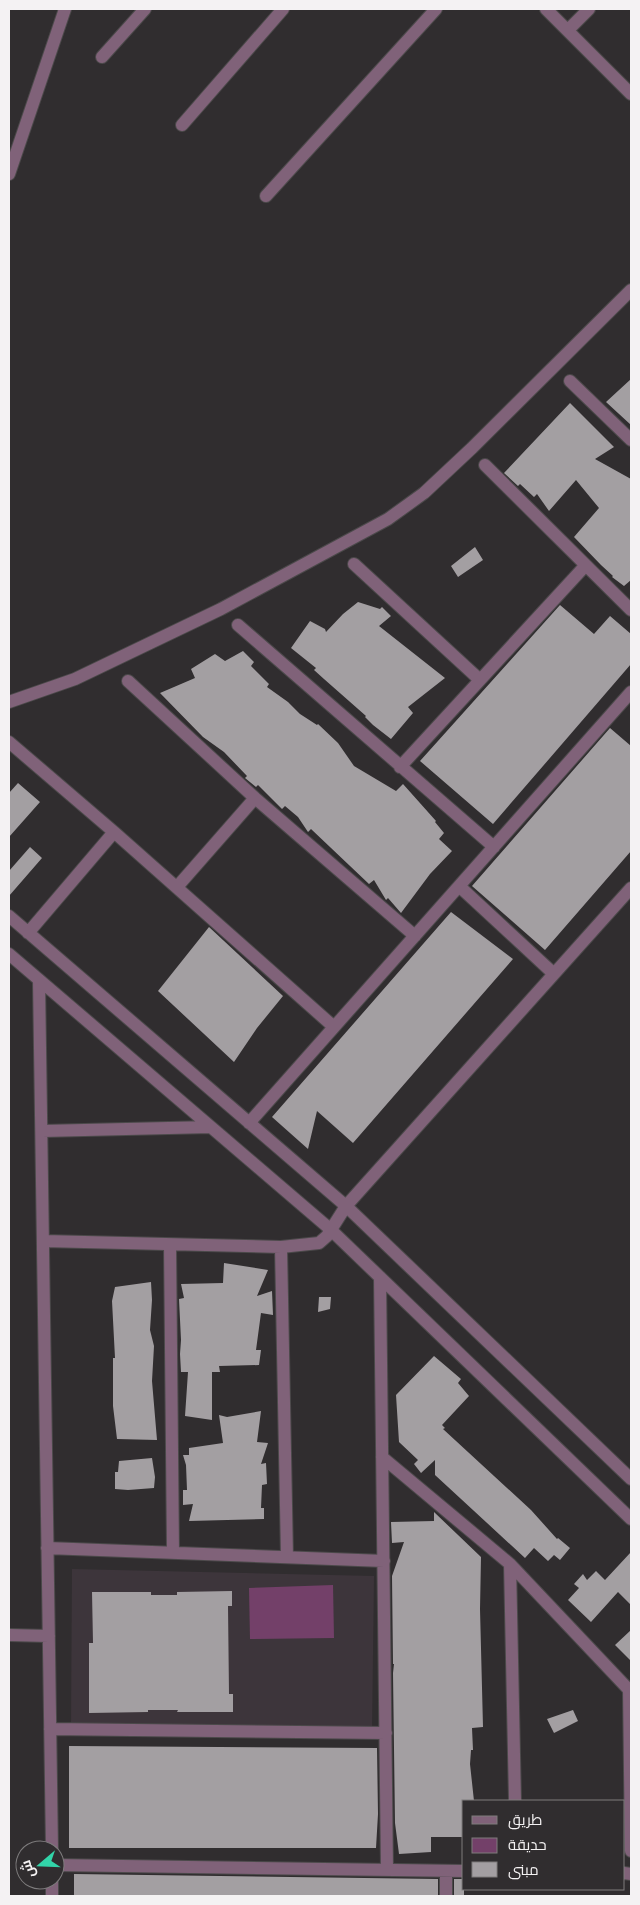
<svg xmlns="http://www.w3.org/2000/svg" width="640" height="1905" viewBox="0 0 640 1905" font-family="'PT Sans',Cairo,sans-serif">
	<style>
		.built { fill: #3d353b }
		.green { fill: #734069 }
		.building { fill: #a39fa2 }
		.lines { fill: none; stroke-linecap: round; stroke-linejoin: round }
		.minor-casing { stroke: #4b494a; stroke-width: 14 }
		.minor { stroke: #806279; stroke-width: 12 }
	</style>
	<rect width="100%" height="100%" fill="#302d2f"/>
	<!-- built -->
	<path class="built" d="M 72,1569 L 374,1576 L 372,1730 L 71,1725 Z"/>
	<!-- green -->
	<path class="green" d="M 333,1585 L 334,1638 L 250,1639 L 249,1588 Z"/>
	<!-- building -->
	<path class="building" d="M 631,379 L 631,425 L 606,402 Z
		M 570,403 L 614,447 L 595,459 L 631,479 L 631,580 L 624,586 L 612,577 L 613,576 L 601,565 L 574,537 L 599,508 L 576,480 L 549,511 L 537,494 L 534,497 L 520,484 L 518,486 L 504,473 Z
		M 475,547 L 483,560 L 458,577 L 451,566 Z
		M 358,602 L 380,609 L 382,607 L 391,616 L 379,626 L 445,678 L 408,707 L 413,713 L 391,739 L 373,725 L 365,717 L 366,716 L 324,679 L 314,670 L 316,668 L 291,648 L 310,621 L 325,629 L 326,632 L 343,614 Z
		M 560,605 L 594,634 L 610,616 L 631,634 L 631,664 L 493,824 L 420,761 Z
		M 243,651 L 254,662 L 251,666 L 269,684 L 267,687 L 288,702 L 300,714 L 317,725 L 318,724 L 338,743 L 354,766 L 396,791 L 403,784 L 436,821 L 435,822 L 444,833 L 439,839 L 452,851 L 430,874 L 401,913 L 388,898 L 386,900 L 374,880 L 369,884 L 311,829 L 308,832 L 298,817 L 285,806 L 282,809 L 258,785 L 256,787 L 245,778 L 247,776 L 224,752 L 203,737 L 160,693 L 195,678 L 191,669 L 215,654 L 225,661 Z
		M 610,728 L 631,746 L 631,851 L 545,950 L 472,886 Z
		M 18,783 L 40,802 L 9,837 L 9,793 Z
		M 30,847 L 42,858 L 9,896 L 9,871 Z
		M 451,912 L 513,959 L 353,1143 L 317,1111 L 308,1149 L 272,1117 Z
		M 209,927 L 283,996 L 257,1028 L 234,1062 L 158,991 Z
		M 224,1263 L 268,1270 L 257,1296 L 272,1291 L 273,1315 L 261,1313 L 256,1350 L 261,1350 L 259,1365 L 219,1366 L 220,1372 L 212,1372 L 212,1420 L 185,1416 L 188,1372 L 181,1372 L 180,1354 L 181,1340 L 179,1299 L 184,1298 L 181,1284 L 223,1283 Z
		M 151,1282 L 152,1300 L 150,1330 L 154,1346 L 152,1381 L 157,1440 L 117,1439 L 113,1406 L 113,1358 L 115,1358 L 112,1301 L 115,1287 Z
		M 319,1297 L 331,1297 L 330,1309 L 318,1312 Z
		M 434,1356 L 461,1379 L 458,1383 L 469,1396 L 442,1425 L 445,1428 L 443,1429 L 531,1510 L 557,1539 L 558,1538 L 570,1548 L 560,1560 L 554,1555 L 548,1561 L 534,1548 L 525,1558 L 435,1475 L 435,1460 L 421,1473 L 414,1464 L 418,1460 L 399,1442 L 396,1395 Z
		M 261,1411 L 257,1442 L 268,1443 L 261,1464 L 266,1463 L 267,1484 L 262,1485 L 261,1508 L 264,1508 L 264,1519 L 189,1521 L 193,1504 L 183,1505 L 183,1490 L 187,1490 L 186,1465 L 183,1455 L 189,1455 L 189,1448 L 223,1443 L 219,1415 L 227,1417 Z
		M 152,1458 L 155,1477 L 154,1488 L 128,1490 L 115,1489 L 115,1472 L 118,1472 L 119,1461 Z
		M 434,1512 L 481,1557 L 480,1609 L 483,1727 L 472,1728 L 473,1750 L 471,1750 L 470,1764 L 474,1801 L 464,1801 L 464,1837 L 431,1837 L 431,1852 L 399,1854 L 395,1823 L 393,1673 L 394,1664 L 393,1664 L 392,1576 L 404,1542 L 392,1543 L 391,1522 L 434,1521 Z
		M 631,1552 L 631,1605 L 618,1592 L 591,1622 L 568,1600 L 579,1588 L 574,1584 L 583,1574 L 587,1580 L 596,1571 L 605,1580 Z
		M 232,1591 L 232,1606 L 228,1606 L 229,1694 L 233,1694 L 233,1712 L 177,1712 L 178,1710 L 148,1710 L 148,1712 L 89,1713 L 89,1643 L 93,1643 L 92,1592 L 151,1592 L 151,1595 L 177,1595 L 177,1592 Z
		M 631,1630 L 631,1661 L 615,1645 Z
		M 573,1710 L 578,1721 L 554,1733 L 547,1719 Z
		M 69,1746 L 377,1748 L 378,1814 L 376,1848 L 69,1848 Z
		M 74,1874 L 438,1879 L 438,1896 L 74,1896 Z
		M 454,1879 L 464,1879 L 464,1896 L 454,1896 Z"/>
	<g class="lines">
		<!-- minor casing -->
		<g class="minor-casing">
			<path id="minor" d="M 546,9 L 631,94
				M 568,30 L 589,9
				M 102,57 L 145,9
				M 182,125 L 283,9
				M 9,174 L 65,9
				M 266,196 L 436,9
				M 570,381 L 631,440
				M 485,465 L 631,610
				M 354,564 L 480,680
				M 238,625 L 494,847
				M 128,681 L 255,798 L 415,936
				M 9,702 L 75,679 L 221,609 L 388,519 L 424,493 L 472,448 L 631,290
				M 9,742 L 114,832 L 334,1027
				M 400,767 L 585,566
				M 459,886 L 554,974
				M 177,887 L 255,798
				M 9,916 L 346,1206 L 631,1479
				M 28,933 L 114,832
				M 9,954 L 330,1229 L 631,1519
				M 39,981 L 52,1850
				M 249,1123 L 631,692
				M 42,1131 L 211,1127
				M 44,1241 L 281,1247 L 319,1243 L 327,1236 L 346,1206 L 631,888
				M 170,1245 L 173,1553
				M 281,1247 L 287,1557
				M 380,1277 L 387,1870
				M 382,1457 L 510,1564 L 631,1692
				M 47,1548 L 384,1561
				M 510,1564 L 515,1801
				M 9,1635 L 49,1636
				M 629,1690 L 631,1851
				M 50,1729 L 386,1733
				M 55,1865 L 464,1871
				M 446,1871 L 446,1896
				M 624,1873 L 631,1874
				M 52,1880 L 52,1896"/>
		</g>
		<!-- minor -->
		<use href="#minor" class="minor"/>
	</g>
	<!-- border -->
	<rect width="640" height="1905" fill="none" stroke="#f4f2f3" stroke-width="20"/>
	<!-- legend -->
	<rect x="462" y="1800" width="162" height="90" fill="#302d2f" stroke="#7e7c7d"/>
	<rect x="472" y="1816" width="25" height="8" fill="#806279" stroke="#7e7c7d"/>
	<text x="508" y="1825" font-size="15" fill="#f4f2f3">طريق</text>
	<rect x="472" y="1838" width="25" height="15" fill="#734069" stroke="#7e7c7d"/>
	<text x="508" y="1850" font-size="15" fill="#f4f2f3">حديقة</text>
	<rect x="472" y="1862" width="25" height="15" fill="#a39fa2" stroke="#7e7c7d"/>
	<text x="508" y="1875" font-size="15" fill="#f4f2f3">مبنى</text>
	<!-- north arrow -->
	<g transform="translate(40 1865) rotate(251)"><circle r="24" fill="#302d2f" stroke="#7e7c7d"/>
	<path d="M0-4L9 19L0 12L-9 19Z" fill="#32d4a9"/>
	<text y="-8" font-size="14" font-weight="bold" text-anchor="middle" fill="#f4f2f3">ش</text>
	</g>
</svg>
